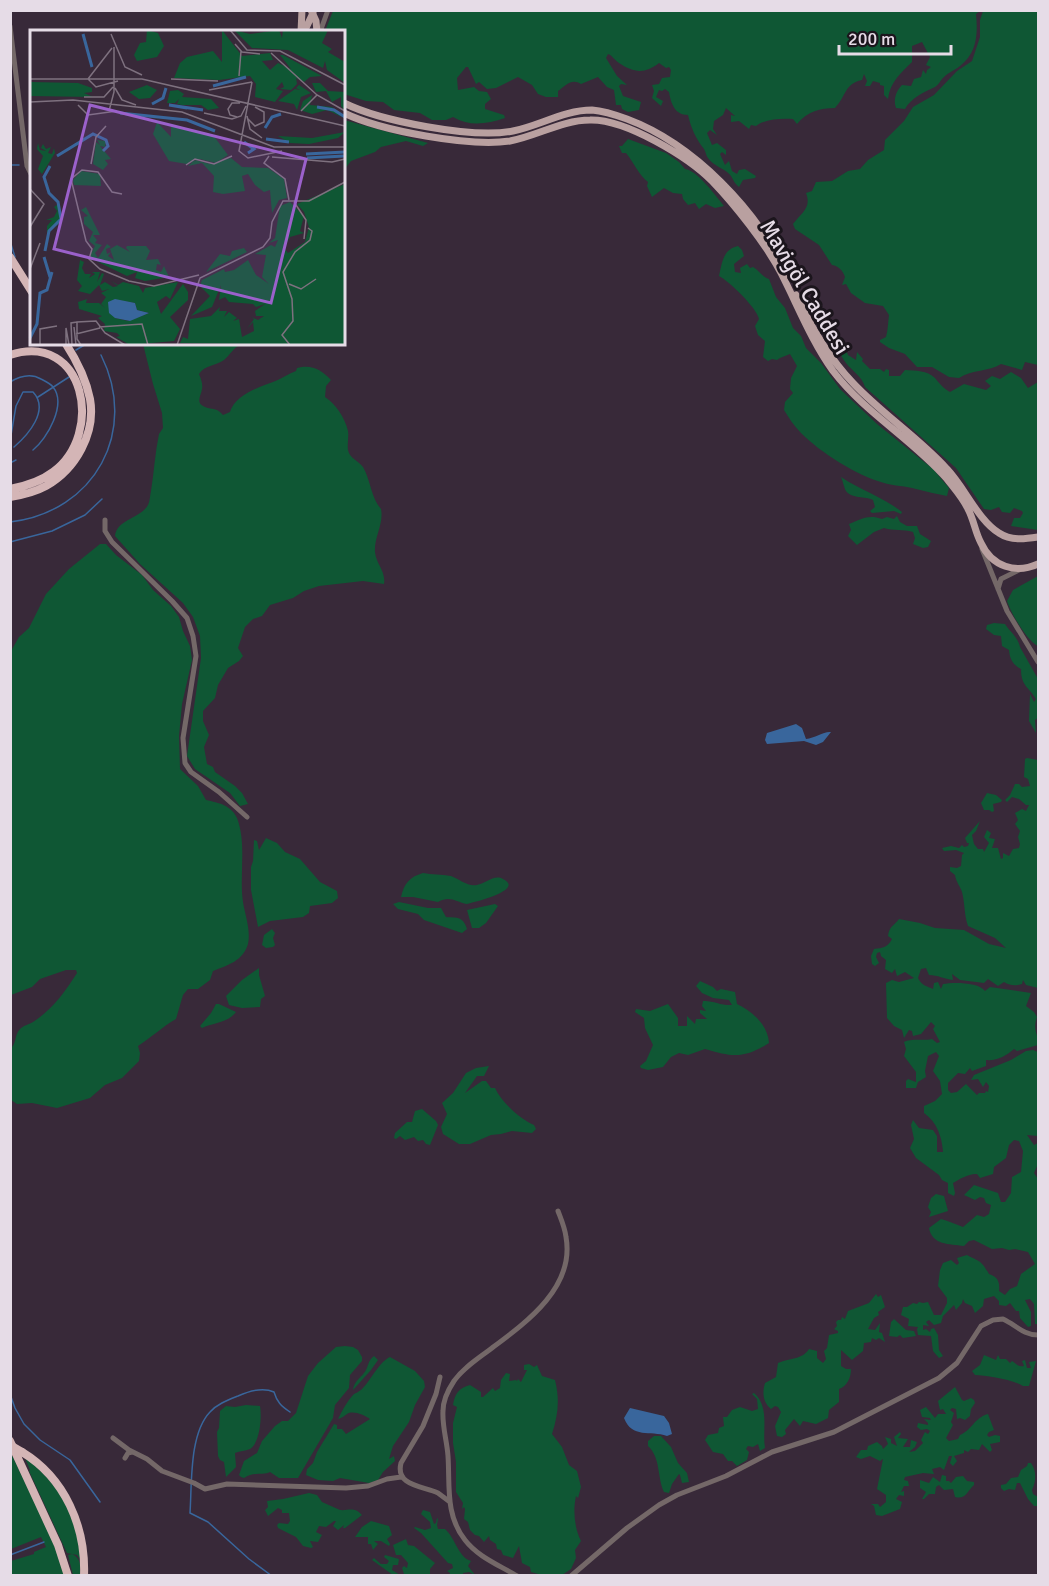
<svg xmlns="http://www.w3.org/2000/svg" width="1049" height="1586" viewBox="0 0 1049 1586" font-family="Signika,sans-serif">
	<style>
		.green { fill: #0f5734 }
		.water { fill: #39669c }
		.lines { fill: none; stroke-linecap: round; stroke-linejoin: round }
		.stream { stroke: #39669c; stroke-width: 1.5 }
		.minor { stroke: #746868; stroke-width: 5 }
		.major { stroke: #b9a0a0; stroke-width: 7 }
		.highway { stroke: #d4b5b6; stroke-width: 8 }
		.highway-bridge { stroke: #d4b5b6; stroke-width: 8 }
		.labels { text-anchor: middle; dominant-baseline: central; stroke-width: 6; stroke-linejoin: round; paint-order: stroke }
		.street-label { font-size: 22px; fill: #e6dce7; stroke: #1b151c }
		.inset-river { fill: none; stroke: #39669c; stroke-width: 3 }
		.inset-road { fill: none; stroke: #7e717f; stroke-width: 1.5 }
		.view { fill: #9b61cb; fill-opacity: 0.15; stroke: #9b61cb; stroke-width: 3 }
		.inset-edge { fill: none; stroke: #e6dce7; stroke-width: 3 }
	</style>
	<rect width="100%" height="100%" fill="#382939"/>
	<!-- green -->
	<path class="green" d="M 333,11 L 333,10 L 980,11 L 976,14 C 978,34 977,53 960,66 C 955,70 949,72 944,77 C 940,80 940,84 935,87 C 924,92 911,98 905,109 L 896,108 C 893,100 896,91 902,85 L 911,86 L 914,79 L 921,77 L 923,70 L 926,74 L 927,70 L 931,67 L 926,65 L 930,57 L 922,42 L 912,46 L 912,62 C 901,73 890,82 888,99 L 884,95 L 884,86 L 880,85 L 880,83 L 873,81 L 870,86 L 865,86 L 867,81 L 864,74 L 862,80 C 844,84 847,95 835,108 C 820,108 808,111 797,124 L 793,119 C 782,118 765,119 756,126 L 751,125 L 749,129 L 739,121 L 731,122 L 731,115 L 735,116 L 726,108 L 723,115 L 714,121 L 713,129 L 717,135 L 710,130 L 707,133 L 712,145 L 717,143 L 726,150 L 726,155 L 722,152 L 720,154 L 725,165 L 729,161 L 732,171 L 737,174 L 739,170 L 745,169 L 756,176 L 755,178 L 743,180 L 739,187 C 734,183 734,181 731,176 C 726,169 713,166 708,158 C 706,156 706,152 704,149 C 696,139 691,128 688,115 C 675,115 671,104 669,92 L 665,89 L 662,91 L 659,90 L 656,97 L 663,101 L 661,106 L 652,98 L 654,91 L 652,85 L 659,84 L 662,78 L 670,77 L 671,70 L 669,67 L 666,68 L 659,63 C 645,74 634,73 619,63 C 614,60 613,56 608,54 L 606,58 L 617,76 L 627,85 L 621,84 L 619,86 L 623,96 L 641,102 L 639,110 L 628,112 L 622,109 L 621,105 L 616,105 L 614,90 L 607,87 L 598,77 L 581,84 C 572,78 566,85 558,91 L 558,97 L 546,97 L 538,94 L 532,85 L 518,77 L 496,88 L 487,89 L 479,82 L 476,84 L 468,67 L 466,67 L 457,78 L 458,90 L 474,87 L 479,91 L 487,92 L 491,99 L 485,104 L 485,109 L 504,115 L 505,118 C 487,124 470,127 453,117 L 446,120 L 432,120 L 420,113 L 394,110 L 383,102 L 366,101 L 344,94 L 344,32 L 325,31 Z
		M 983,11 L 1038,11 L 1038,365 L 1025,362 L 1022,370 L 1001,364 C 989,372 972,369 959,378 L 949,377 L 932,367 L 917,367 L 905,354 L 889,348 L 880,342 L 880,340 L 886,337 C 888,330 888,322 889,315 L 883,306 L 865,303 L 851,293 L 846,284 L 842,285 L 845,277 C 843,271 839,266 832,265 L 819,245 L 795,229 L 793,224 C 801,213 812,208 806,193 L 812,191 L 816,182 L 832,181 L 848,171 L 860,169 L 868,160 L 884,150 L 885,140 L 904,121 L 913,107 L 934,95 L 957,71 L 972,61 L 980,37 L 980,20 Z
		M 344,120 L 428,143 L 423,146 L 406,141 L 381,147 L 375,152 L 351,161 L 344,170 Z
		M 628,139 L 666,153 L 679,162 L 685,169 C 697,170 716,196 724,206 L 715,208 L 706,204 L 699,209 L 695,203 L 688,205 L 683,199 L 682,194 L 673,193 L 664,188 L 652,197 L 647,186 L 648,182 C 639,175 634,163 626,153 L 622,153 L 619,146 L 622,146 Z
		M 738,246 L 742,250 L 744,256 L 734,264 L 735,272 L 741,273 L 740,268 L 747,264 L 750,268 L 753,267 C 759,270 762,277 769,279 L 776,297 L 785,308 L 793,328 L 801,336 L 806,348 L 821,363 L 840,389 L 877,424 L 933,469 L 949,488 L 947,496 C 938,494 927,492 916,489 C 906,486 894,486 884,483 C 856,475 821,453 801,433 C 794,426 789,418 784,410 L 785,402 L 793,393 L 790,389 L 791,378 L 797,366 L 790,354 L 780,358 L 777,360 L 772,359 L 768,361 L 763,357 L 765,341 L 758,335 L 755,326 L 759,319 C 757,308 729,281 719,276 C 722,263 723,249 738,246 Z
		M 836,336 L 842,339 L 848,355 L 856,360 L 857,352 L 863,359 L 862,361 L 870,369 L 880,369 L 884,372 L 886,369 L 889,370 L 889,376 L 900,376 L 905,370 C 916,371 927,370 935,378 C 940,384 943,388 950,392 L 964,384 L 986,390 L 991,386 L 985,381 L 992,376 L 1000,379 L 1011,372 L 1021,378 L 1028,388 L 1038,382 L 1038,530 L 1011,526 L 1014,518 L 1020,518 L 1023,513 L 1022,511 L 1014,508 L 1010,513 L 1002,512 L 999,507 L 991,510 L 984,509 L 956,468 L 865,387 C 862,376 852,371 846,363 C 842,358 841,354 837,350 Z
		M 143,344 L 241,344 C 233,348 230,355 224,360 C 215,366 205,365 199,374 C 201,379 203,384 202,389 C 201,396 195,403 205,407 C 213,410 216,407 223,415 L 230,412 C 235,395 259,387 273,382 C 281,379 288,374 296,371 L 297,368 C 311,364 321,369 331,380 L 326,386 L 325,397 C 336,404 345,418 348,431 C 349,437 347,444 348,450 C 350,459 358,460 363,467 C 371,481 371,498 381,509 C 384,524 374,537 375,552 C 376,564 386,571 384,584 L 363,581 L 319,586 L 304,591 L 293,598 L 270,605 L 262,616 L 253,619 L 245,627 L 238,648 L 243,656 L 239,661 L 228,668 L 218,685 L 215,698 L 203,711 L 203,721 L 209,735 L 204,747 L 207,764 L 213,767 L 215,772 L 235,786 L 242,793 L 248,804 L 240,806 L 230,793 L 195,769 L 187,756 L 201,658 L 200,636 L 193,617 L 183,603 L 140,564 L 115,536 C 117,519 140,519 148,505 C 150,501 150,495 151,491 C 154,472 155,453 159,434 L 163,428 L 162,413 L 153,384 Z
		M 841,477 C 860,490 885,498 902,512 L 901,514 L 894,511 L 872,513 L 870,511 L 875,507 L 873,500 C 865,496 852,499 846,491 C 844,488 843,481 841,477 Z
		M 897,516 L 900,522 L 907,526 L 917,526 L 920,534 L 931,541 L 928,547 L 923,548 L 913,544 L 915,538 L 913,532 C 903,529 894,531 884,528 L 874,532 L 857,545 L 848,536 L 851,530 L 849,524 C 861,519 869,514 882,519 L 887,517 L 894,519 Z
		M 100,544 L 106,544 L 116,555 L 142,575 L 153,590 L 171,606 L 179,617 L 183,631 L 190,646 L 192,660 L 182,704 L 179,736 L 180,769 L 198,786 L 206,800 C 219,803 231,805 237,818 C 247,844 239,875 243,902 C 245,915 251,930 248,944 C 243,961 228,965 213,971 L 210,980 L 198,989 L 188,989 L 183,995 L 176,1019 C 162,1027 152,1037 138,1046 L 140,1053 L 139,1061 L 122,1078 L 105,1085 L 90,1098 L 57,1108 L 32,1103 L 17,1104 L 11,1100 L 10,1049 C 17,1044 14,1035 20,1029 C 24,1025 28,1025 33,1022 C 52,1010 65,992 77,973 L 76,970 L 66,970 L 40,979 L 32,987 L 11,995 L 11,651 L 19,637 L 29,628 L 46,594 L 69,569 Z
		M 1038,576 L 1038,646 C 1027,641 1011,613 1007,601 L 1013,590 Z
		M 994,623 L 1005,624 C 1010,632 1018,637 1020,647 L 1038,679 L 1038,718 L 1035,720 L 1036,733 L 1029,721 L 1030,694 L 1034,702 L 1036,699 C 1028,686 1021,686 1021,669 C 1012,664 1010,659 1009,650 L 1002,646 L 1001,636 L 994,635 L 986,629 L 987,625 Z
		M 1027,758 L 1038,760 L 1038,988 L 1026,985 L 1023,980 L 1022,984 C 1017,986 1010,986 1004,982 L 998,986 L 988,979 L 984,983 L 960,980 L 952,974 L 953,980 C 944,979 938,975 929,975 L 926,968 L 921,969 L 918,978 C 922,986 927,986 933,989 L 934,983 L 938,982 L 941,989 L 943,984 C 953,982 979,982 985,991 L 990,987 L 1031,993 L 1026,1006 L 1034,1012 L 1037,1017 C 1032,1031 1039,1034 1038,1045 L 1017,1051 L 1014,1049 C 1006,1056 997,1061 986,1060 L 986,1066 L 972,1071 L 970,1068 L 965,1074 L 958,1073 L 948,1083 L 948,1090 L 951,1093 L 957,1092 L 966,1084 L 977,1095 L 979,1093 L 985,1093 L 986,1091 L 988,1092 L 989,1086 L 986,1082 L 983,1087 L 978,1079 L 971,1080 L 974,1075 L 1011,1060 L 1026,1051 L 1033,1050 L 1038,1052 L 1038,1136 L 1027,1135 L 1034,1145 L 1038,1143 L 1038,1164 L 1034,1173 L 1038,1179 L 1038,1324 L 1035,1324 L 1034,1304 L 1030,1299 L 1025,1300 L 1031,1312 L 1031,1326 L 1028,1327 L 1020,1318 L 1019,1311 L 1016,1311 L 1010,1303 L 1006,1306 L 999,1305 L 999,1301 L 994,1296 L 984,1299 L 983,1306 L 975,1313 L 972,1306 L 965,1303 L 963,1299 L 962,1303 L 956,1310 L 954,1305 L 943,1316 L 941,1323 L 934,1325 L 929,1320 L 926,1322 L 929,1326 L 923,1325 L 923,1330 L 926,1329 L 930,1332 L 931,1329 L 934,1328 L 938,1335 L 939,1350 L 943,1356 L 939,1358 L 933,1351 L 931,1336 L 918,1335 L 917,1329 L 918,1327 L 908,1326 L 909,1319 L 901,1315 L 903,1307 L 907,1307 L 913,1303 L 917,1304 L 919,1302 L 923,1303 L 928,1302 L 934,1315 L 941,1315 L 947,1303 L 947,1298 L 938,1286 L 940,1270 L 943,1263 L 951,1260 L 957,1265 L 959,1263 L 957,1258 L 967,1255 C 980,1262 981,1260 989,1274 C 998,1277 1000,1282 999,1291 L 1005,1295 L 1010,1289 L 1017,1286 L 1021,1274 L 1035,1264 L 1028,1252 L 1015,1249 L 1009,1250 L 1002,1248 L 992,1249 L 974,1240 L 969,1241 L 964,1246 C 949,1244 932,1245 929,1228 L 941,1219 C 949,1221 955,1224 963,1227 L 977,1215 L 984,1217 L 989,1214 L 991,1205 L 986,1203 L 984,1198 L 980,1197 L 975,1200 L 964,1195 L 974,1185 L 998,1193 L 1001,1202 L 1005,1202 L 1011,1193 L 1012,1177 L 1021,1172 L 1023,1151 L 1019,1141 L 1014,1140 L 1009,1145 L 1006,1158 L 994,1167 L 993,1174 L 980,1178 L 977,1174 C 970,1173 959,1179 953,1183 L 955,1193 L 954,1196 L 948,1193 L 948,1183 L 942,1180 L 939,1175 L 916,1158 L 910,1148 L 914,1139 L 911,1125 L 913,1120 L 919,1128 L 933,1130 L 937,1136 L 937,1152 L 943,1152 C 942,1137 937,1122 924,1113 L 924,1106 L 935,1101 L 942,1094 L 940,1081 L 933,1071 L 939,1056 L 936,1052 L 928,1056 L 925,1071 L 926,1077 L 918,1082 L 916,1088 L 906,1088 L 906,1081 L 908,1079 L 916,1082 L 916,1072 L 904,1056 L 906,1049 L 904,1042 C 911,1038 924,1041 932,1039 L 937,1043 L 940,1042 L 933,1029 L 935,1026 L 931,1022 L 921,1034 L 913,1036 L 912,1031 L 909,1030 L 904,1038 L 902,1030 L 894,1026 L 887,1018 L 886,983 L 892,980 L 899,982 L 914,978 L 905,972 L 897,976 L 895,969 L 892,973 L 885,969 L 886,960 L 881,956 L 880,952 L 877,953 L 876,957 L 879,963 L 875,966 L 872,964 L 871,956 L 874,949 C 883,948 888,947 892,939 L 888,936 C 889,926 895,925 899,919 L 920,923 L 935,928 L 964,930 L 989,944 L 1006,948 L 995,938 L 968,926 C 964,915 965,903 962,892 C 960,886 956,882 955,875 L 950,871 L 950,867 L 957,868 L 961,866 L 962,855 L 964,853 L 956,850 L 944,851 L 942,848 L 951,846 L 959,848 L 962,845 L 964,847 L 968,846 L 969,843 L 967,843 L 965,838 L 980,821 L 976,831 L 972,835 L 974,844 L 978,849 L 983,849 L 984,852 L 989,843 L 984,837 L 987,830 L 991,833 L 989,838 L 995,839 L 992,848 L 998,848 L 1001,859 L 1003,858 L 1003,853 L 1009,856 L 1013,849 L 1019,848 L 1020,844 L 1018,837 L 1020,831 L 1015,824 L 1018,820 L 1015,813 L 1022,809 L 1026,811 L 1029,805 L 1026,805 L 1019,799 L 1012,797 L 1007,802 L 1005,800 L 1010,795 L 1015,784 L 1019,784 L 1022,787 L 1030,786 L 1028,779 L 1024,777 L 1025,759 Z
		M 987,793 L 996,795 L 1002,800 L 1001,802 L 993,804 L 994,811 L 992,812 L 989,810 L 984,810 L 981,803 Z
		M 266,838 L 277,843 L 285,852 L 300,859 L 320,882 L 337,891 L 338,898 L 332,903 L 310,906 L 309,913 L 303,917 L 270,921 L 258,927 L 251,890 L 251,867 L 253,861 L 254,840 L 257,841 L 259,850 Z
		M 423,873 C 432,875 441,874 451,876 C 459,879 468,887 477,885 C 485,884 494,874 503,879 C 526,890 472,903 467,904 C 456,902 450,895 438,902 L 413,897 L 401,897 C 404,884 409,877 423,873 Z
		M 399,902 L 428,908 L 441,908 L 446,917 C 457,918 463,916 467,929 L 462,933 L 424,920 L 418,914 L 398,909 L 393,904 Z
		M 495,904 L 498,906 L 486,923 L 479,928 L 472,928 L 467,910 Z
		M 272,929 L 275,933 L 273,938 L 275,945 L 273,947 L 266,948 L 262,945 L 264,935 Z
		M 259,968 L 259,975 L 265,996 L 261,999 L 260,1007 L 242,1008 L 229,1005 L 226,996 L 242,980 Z
		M 700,981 L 713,987 L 717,991 L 721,989 L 735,992 L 737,1004 C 752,1011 768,1025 769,1043 C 744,1059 732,1057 705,1049 L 688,1055 L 679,1053 L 671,1057 L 663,1067 L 648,1070 L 641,1068 L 640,1066 L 646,1061 L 653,1045 L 645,1028 L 644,1018 L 635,1012 L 636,1009 L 650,1011 L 668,1004 L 678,1018 L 678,1026 L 687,1026 L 687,1016 L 695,1024 L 696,1019 L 707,1019 L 700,1013 L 700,1010 L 706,1011 L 702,1006 L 703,1001 C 712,1000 722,1006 732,1005 L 729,1000 L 713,998 L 702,993 L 696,986 Z
		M 216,1004 L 219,1004 L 236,1012 C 228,1023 212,1023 202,1028 L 200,1026 L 211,1013 Z
		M 489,1066 L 484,1076 L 477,1076 L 465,1093 L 482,1081 L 486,1081 L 491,1088 L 495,1088 C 502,1103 520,1119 534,1125 L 536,1129 L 532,1133 L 512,1131 L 501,1134 L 491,1135 L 470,1144 L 459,1144 L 443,1134 L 441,1127 L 447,1114 L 442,1103 L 453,1093 L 466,1073 L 476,1068 Z
		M 422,1109 L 436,1121 L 438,1125 L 430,1145 L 426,1144 L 423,1140 L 418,1141 L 414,1137 L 405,1140 L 400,1136 L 396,1139 L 394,1138 L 395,1133 L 407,1122 L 412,1122 L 415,1111 Z
		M 936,1194 L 944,1196 L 948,1211 L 929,1217 L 931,1212 L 928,1207 L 931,1198 Z
		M 876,1294 L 878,1297 L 881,1295 L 885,1307 L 878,1312 L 879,1315 L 874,1318 L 868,1329 L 875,1330 L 880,1323 L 879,1332 L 882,1333 L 885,1342 L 879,1338 L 876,1340 L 872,1338 L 871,1342 L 864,1343 L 863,1351 L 852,1360 L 841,1350 L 841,1366 L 846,1369 L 851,1369 C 851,1378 847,1386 839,1389 L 839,1402 L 829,1410 L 828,1418 L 816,1424 L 803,1421 L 800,1426 L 794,1419 L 785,1430 L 786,1434 L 782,1437 L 777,1436 L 775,1426 L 781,1412 L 778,1407 L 775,1406 L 771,1409 C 763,1402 762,1393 765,1383 L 776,1377 L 778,1363 C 789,1358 802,1360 809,1349 L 817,1351 L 817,1358 L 823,1363 L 826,1359 L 824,1351 L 827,1348 L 829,1335 L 838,1333 L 838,1331 L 834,1329 L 837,1326 L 836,1322 L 838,1320 L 841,1320 L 842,1317 L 845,1319 L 848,1311 L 869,1303 Z
		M 894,1319 L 906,1330 L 914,1331 L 916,1336 L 903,1338 L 900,1335 L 897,1337 L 889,1336 L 891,1322 Z
		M 345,1346 L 353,1347 L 358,1350 L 362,1357 L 362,1361 L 350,1375 L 349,1388 L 335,1405 L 333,1418 L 298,1478 L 279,1478 L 270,1472 C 263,1476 253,1471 244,1478 L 241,1477 L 239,1475 L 244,1461 L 257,1453 L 262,1441 L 275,1426 L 282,1421 L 288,1421 L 296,1413 L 308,1376 L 318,1363 L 336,1347 Z
		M 984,1355 L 996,1360 L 998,1355 L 1000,1359 L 1006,1359 L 1010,1363 L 1012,1361 C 1017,1364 1017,1367 1024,1366 L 1022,1361 L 1025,1360 L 1027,1368 L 1031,1368 L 1029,1362 L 1036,1361 L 1029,1386 L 1023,1386 C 1014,1380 986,1375 975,1375 L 972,1371 L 980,1365 Z
		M 374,1356 L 378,1360 L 371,1370 L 353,1390 C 354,1382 359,1379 364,1373 C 369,1367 367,1361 374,1356 Z
		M 390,1357 L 415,1371 L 424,1381 L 425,1387 L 415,1405 L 409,1422 L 393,1446 L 389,1459 L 394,1456 L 395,1461 L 383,1472 L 378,1480 L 369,1483 L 340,1478 L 333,1481 L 318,1480 L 306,1475 L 307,1469 L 313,1463 L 317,1452 L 334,1424 L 337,1425 L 337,1429 L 342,1429 L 346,1434 L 370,1419 C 364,1415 353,1410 347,1414 C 344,1416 342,1418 338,1419 C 342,1411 347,1401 354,1394 C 355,1394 361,1390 362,1389 C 371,1380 379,1362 390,1357 Z
		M 529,1364 L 534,1367 L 537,1365 L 542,1376 L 555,1380 C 560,1400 558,1415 552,1434 L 562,1447 L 569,1465 L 577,1471 L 581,1487 L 578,1498 L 576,1496 C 573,1510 574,1527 581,1541 L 575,1550 L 576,1558 L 571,1569 L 562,1575 L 542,1575 L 531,1572 L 530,1567 L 522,1563 L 519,1546 L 513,1558 L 503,1555 L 501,1550 L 497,1549 L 496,1544 L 490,1540 L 489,1536 L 484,1542 L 479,1536 L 475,1535 L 470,1530 L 468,1522 L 464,1519 L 465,1509 L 464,1507 L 462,1509 L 463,1503 L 456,1492 L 456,1462 L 453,1443 L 453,1423 L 457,1407 L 453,1405 C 455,1393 459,1388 470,1385 L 481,1392 L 481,1397 L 483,1397 L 493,1388 L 495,1391 L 500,1388 L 501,1380 L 506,1373 L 510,1374 L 509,1381 L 516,1380 L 517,1381 L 518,1379 L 521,1382 L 527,1370 L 524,1370 L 524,1365 Z
		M 955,1387 L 962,1400 L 964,1401 L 971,1398 L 974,1400 L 975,1403 L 971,1409 L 970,1416 L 965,1420 L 960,1418 L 957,1419 L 956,1409 L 952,1408 L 950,1410 L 954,1413 L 951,1422 L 953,1425 L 946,1438 L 949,1441 L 958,1439 L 960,1435 C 972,1430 974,1418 988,1414 L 994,1430 L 989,1432 L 987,1435 L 989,1437 L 995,1435 L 1000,1436 L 1000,1442 L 990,1444 L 992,1450 L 990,1452 L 982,1444 L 979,1450 L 971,1449 L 968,1452 L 964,1450 L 964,1453 L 954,1456 L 957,1461 L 953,1466 L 950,1463 L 952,1456 L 949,1456 L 944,1470 L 940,1467 L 932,1469 L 934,1474 L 923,1473 L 905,1477 L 904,1480 L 908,1481 L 909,1486 L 904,1486 L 901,1492 L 904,1491 L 904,1496 L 899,1495 L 896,1499 L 902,1502 L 900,1509 L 882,1516 L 876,1515 L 874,1506 L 871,1504 L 878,1504 L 880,1507 L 886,1502 L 886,1495 L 877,1489 L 883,1459 L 880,1461 L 870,1456 L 861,1459 L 856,1457 L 861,1450 L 867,1450 L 868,1446 L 877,1442 L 882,1446 L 883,1449 L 888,1444 L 885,1437 L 891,1439 L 891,1443 L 897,1446 L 894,1437 L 900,1432 L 901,1434 L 898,1438 L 908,1439 L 903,1447 L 910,1447 L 911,1440 L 917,1442 L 915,1447 L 909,1452 L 915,1451 L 923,1443 L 921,1440 L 925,1432 L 928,1434 L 930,1431 L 927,1429 L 921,1430 L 917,1427 L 918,1423 L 928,1425 L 928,1423 L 924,1419 L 931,1420 L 930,1418 L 922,1417 L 920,1410 L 926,1407 L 935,1418 L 938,1414 L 946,1414 L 943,1409 L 940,1410 L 938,1401 Z
		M 754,1393 C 770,1407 762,1430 765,1448 L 760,1451 L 758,1444 L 753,1447 L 748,1446 L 746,1449 L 749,1452 L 747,1460 L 737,1466 L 732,1461 L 728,1461 L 723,1454 L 713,1452 L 705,1440 L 708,1435 L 718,1433 L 719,1428 L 724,1426 L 723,1417 L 727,1417 L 732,1410 L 740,1407 L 752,1411 L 758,1409 L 757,1399 L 752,1394 Z
		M 246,1405 L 260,1406 C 262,1417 260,1443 250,1449 C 245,1451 240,1451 235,1453 L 236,1467 L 226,1477 L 224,1462 L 220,1460 L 218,1456 L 217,1432 L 219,1428 L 220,1411 L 226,1406 L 235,1407 Z
		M 654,1436 L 661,1436 L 671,1447 L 678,1463 L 687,1473 L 689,1482 L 682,1483 L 680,1475 L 679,1474 L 672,1484 L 669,1493 L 664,1492 C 657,1477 661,1458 648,1446 L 648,1441 Z
		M 10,1451 L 55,1545 L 64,1575 L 11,1575 L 11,1561 L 34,1554 L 34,1552 L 46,1547 L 41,1537 L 11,1549 Z
		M 25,1458 C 47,1474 67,1498 75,1524 C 78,1536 79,1549 81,1561 L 77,1555 L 67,1553 L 29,1471 L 30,1470 Z
		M 1028,1463 L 1031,1463 C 1037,1471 1036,1482 1032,1490 L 1033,1494 L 1038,1497 L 1038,1506 L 1034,1506 L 1028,1499 L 1020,1483 L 1017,1483 L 1015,1490 L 1009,1489 L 1004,1491 L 1001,1488 L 1001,1485 L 1006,1484 L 1011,1478 L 1018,1477 L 1021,1470 L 1027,1466 Z
		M 942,1475 L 946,1476 L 946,1481 L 949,1481 L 951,1483 L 956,1477 L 963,1476 L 967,1481 L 974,1482 L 974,1485 C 967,1491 966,1500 955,1497 L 953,1489 L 944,1490 L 939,1485 L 936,1487 L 935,1494 L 929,1494 L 924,1499 L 922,1499 L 926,1492 L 920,1488 L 920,1480 L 929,1483 L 933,1477 L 940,1482 Z
		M 309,1493 L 317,1495 L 322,1502 L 340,1510 C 348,1511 354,1506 362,1515 L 345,1528 L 343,1528 L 344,1525 L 338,1530 L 333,1526 L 336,1521 L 334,1521 L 326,1527 L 319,1526 L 316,1532 L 322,1535 L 318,1542 L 310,1541 L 313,1547 L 311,1548 L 303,1546 L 296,1537 L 278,1528 L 277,1525 L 279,1523 L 288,1524 L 290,1521 L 289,1513 L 282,1513 L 282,1510 L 278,1508 L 268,1516 L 265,1510 L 268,1507 L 267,1501 L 283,1499 Z
		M 423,1510 L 430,1512 L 434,1524 L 436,1523 L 437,1518 L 438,1519 L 437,1525 L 438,1529 L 445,1529 C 456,1539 458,1557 471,1561 L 468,1566 L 475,1575 L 469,1572 L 463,1573 L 463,1575 L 449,1575 L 450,1573 L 447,1571 L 453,1568 L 452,1564 L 448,1563 L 421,1533 L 414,1528 L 415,1527 L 425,1530 L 431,1528 L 430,1522 L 421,1514 Z
		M 371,1521 L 389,1526 L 392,1535 L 387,1539 L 390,1544 L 389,1546 L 381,1541 L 374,1541 L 378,1544 L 373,1550 L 371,1544 L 368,1544 L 368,1537 L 355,1537 L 362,1527 Z
		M 406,1539 L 408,1545 L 414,1546 L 435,1563 L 430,1569 L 430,1575 L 400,1575 L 404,1574 L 402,1568 L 404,1566 L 407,1568 L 408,1563 L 401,1555 L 396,1555 L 393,1545 Z
		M 72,1554 C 81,1558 81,1567 80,1575 L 73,1575 L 68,1555 Z
		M 385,1555 L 399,1559 L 398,1565 L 393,1565 L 392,1570 L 400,1575 L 393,1575 L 372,1560 L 374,1558 L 381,1564 L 387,1564 L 389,1561 L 384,1557 Z"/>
	<!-- water -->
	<path class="water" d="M 796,724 L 802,728 L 806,739 C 815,738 824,731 831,732 L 823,742 L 816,745 L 804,741 L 767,744 L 765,740 L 767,733 Z
		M 630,1408 L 664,1416 L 669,1423 L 672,1434 L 667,1436 C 650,1430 632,1439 624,1418 Z"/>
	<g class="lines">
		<!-- stream -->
		<path class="stream" d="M 10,165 L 19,165
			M 10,241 L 15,257
			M 76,350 L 86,344
			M 10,382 C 20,376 31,373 41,379 C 45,381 51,384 53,387 C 67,404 47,439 33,450
			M 38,397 L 69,377
			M 10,441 L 16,406 L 23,392 L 33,392 C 50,410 28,435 14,447
			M 10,463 L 16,460
			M 10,522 C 95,512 139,431 101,355
			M 10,542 L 52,531 L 85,515 L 102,499
			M 10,1394 L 15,1408 L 24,1424 L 40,1440 L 70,1460 L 100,1502
			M 10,1555 L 44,1542
			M 272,1576 L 249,1559 L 208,1522 L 190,1513 C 192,1484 189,1434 210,1412 C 217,1404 228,1400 238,1396 C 249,1391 263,1387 274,1392 C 277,1402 281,1406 290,1412"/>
		<!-- minor -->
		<path class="minor" d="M 10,26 L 27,166 L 32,176
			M 320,32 L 328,10
			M 105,520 L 105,531 L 112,542 L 172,601 L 187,618 L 193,636 L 196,656 L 183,738 L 185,763 L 191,772 L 219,792 L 247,817
			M 982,549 L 1007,611 L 1038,662
			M 998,589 L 1001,579 L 1021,569
			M 440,1377 L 436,1394 L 423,1426 L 401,1463 C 395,1486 423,1486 438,1493 C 442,1496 446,1499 450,1502
			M 113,1438 L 129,1450 L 147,1459 L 162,1471 L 194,1483 L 205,1489 L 227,1484 L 346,1488 L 368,1486 L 387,1479 L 401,1477
			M 125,1458 L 128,1453 L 132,1452
			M 517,1576 C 499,1565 478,1557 465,1540 C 445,1515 450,1485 448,1456 C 447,1441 442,1426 443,1411 C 443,1400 448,1390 454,1381 C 464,1367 479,1358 492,1348 C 527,1322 575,1287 566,1237 C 565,1228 561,1219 558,1211
			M 571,1576 L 627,1528 L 659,1505 L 677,1495 L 726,1476 L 772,1452 L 834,1432 L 939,1378 L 957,1363 L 981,1326 L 993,1320 L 1003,1319 C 1016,1325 1023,1335 1038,1335"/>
		<!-- major -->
		<path class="major" d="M 311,10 L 316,21 L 317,32
			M 305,30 L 313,13
			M 301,32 L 302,10
			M 344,103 C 380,121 473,139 513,131 C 539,126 564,110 592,110 C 604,111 616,115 627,119 C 694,144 757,210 787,274
			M 344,113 C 381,131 470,147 510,141 C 537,136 562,120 590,120 C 626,119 688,157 712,181 C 735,205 766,244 781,273 C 798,306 811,340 833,371 C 865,413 912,439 947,479 C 954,488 963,498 968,509 C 974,520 975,532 981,543 C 992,567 1016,574 1038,564
			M 796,295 C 811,327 829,358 853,383 C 882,414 919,438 947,469 C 965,488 978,520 999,533 C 1011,541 1025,539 1038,537"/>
		<!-- highway -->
		<path class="highway" d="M 10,257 L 32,292
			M 10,355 C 85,331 105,434 53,472 C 40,482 26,486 10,489
			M 10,497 C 23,495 35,492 46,486 C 76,469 96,433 90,399 C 86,379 77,361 66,344
			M 10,1441 L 58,1545 L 68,1576
			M 22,1452 C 65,1478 86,1527 84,1576"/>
		<!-- highway-bridge -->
		<path class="highway-bridge" d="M 10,1445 L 22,1452"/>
	</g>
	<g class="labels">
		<!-- street labels -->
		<g class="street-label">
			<text transform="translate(805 287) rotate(59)">Mavigöl Caddesi</text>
		</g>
	</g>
	<!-- overview -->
	<g transform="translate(30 30)">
		<rect width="315" height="315" fill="#382939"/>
		<path d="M 117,0 L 128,3 L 134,16 L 127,27 L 107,31 L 104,25 L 110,13 L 116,12 ZM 192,0 L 212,26 L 240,23 L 243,30 L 232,31 L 240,40 L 248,33 L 261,39 L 250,25 L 253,25 L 292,46 L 280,47 L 274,52 L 266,48 L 267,54 L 261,60 L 250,59 L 254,57 L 252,52 L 246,59 L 253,61 L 245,72 L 225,67 L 226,54 L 220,46 L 189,50 L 144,48 L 150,33 L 157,27 L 183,21 L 192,32 ZM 204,0 L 220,4 L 249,0 L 252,8 L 253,0 L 298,0 L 292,13 L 302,19 L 298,22 L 315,32 L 315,53 L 297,40 L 295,31 L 293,38 L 258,20 L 222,18 ZM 0,52 L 48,53 L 62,58 L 62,62 L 54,63 L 63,67 L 0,66 ZM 282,53 L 290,53 L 298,61 L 315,62 L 315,81 L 311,76 L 311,67 L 302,72 L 296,61 L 286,62 ZM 117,55 L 127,60 L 120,68 L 109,69 L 99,62 ZM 269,55 L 281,63 L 271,67 L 267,80 L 264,74 L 248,71 L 265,59 L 270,60 L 266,58 ZM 148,60 L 154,64 L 152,67 L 181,69 L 189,78 L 178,80 L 171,75 L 152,75 L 147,74 L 149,69 L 145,73 L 137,73 L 140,61 ZM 282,65 L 280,75 L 302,77 L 312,87 L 297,80 L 282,84 L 270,80 L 273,71 ZM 127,92 L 141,107 L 141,94 L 183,105 L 198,125 L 186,133 L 170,129 L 157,134 L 139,131 L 123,104 ZM 315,102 L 308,108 L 279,114 L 260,113 L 248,106 L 282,108 ZM 67,110 L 76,111 L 75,117 L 70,116 L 81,129 L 75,130 L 78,134 L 73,140 L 63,134 L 66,112 L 70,115 ZM 8,113 L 10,120 L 16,121 L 11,118 L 13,114 L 16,119 L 21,117 L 18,123 L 22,124 L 24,118 L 25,123 L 12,144 L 8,139 L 13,126 L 7,119 ZM 201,128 L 212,137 L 238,138 L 254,149 L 257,168 L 249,170 L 242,183 L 240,160 L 234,162 L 225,155 L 218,144 L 212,146 L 215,161 L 193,164 L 183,162 L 184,146 L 172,133 L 158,136 L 165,130 L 180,134 ZM 51,141 L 70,144 L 71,156 L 44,155 L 43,150 ZM 315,154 L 315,315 L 150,313 L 153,307 L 158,309 L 160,289 L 181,286 L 190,277 L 189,281 L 197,281 L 194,287 L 199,282 L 207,288 L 203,291 L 209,289 L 212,307 L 224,301 L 223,292 L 217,299 L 224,289 L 221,287 L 228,290 L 234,286 L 226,286 L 225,281 L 235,274 L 226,277 L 223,274 L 199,272 L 195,267 L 189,270 L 191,255 L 182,277 L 161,286 L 180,266 L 170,256 L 172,250 L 194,239 L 195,242 L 204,240 L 218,230 L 226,245 L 239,254 L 232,247 L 236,225 L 225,224 L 241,215 L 245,217 L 248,210 L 239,213 L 245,208 L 250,176 L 260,172 L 274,186 L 270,201 L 274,203 L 260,207 L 254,218 L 258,223 L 275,212 L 279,197 L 274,182 L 267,174 ZM 28,174 L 31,192 L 20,200 L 17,209 L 17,196 L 22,190 L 16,190 L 24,187 L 27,181 L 24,177 ZM 56,177 L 70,205 L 63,205 L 67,210 L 65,213 L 72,215 L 65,223 L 68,228 L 77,214 L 81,217 L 76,219 L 77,224 L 81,222 L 78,226 L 84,230 L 80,219 L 87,215 L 100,222 L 96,218 L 97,216 L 116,216 L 120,221 L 116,230 L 128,229 L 131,235 L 127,234 L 126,240 L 131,242 L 134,236 L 139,247 L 115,251 L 105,248 L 107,242 L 97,246 L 62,229 L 60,225 L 65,216 L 59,211 L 63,202 L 54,194 L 54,187 L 58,186 L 51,180 ZM 214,218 L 217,222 L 176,242 L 190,224 L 200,226 L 202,221 ZM 50,230 L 54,232 L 52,238 L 55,244 L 61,244 L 59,248 L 65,244 L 62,242 L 58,235 L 62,242 L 70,242 L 67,252 L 72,243 L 74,244 L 70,255 L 75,252 L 83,257 L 88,256 L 81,251 L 88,255 L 93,252 L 109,256 L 113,263 L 115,258 L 148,252 L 140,269 L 136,266 L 127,272 L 131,284 L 153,254 L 158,262 L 158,270 L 140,287 L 150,299 L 144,311 L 100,315 L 86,307 L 90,306 L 87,303 L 74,301 L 75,294 L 68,288 L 72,286 L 49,279 L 48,272 L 57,269 L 56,273 L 69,273 L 75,278 L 71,274 L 76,267 L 71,263 L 79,259 L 72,261 L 69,255 L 60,264 L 48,261 L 52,256 L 47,250 ZM 87,270 L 105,273 L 107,280 L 119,283 L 98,291 L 85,288 L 78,274 Z" fill="#0f5734" fill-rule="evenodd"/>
		<path d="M 85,269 L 105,273 L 107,280 L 119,283 L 100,291 L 85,288 L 79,283 L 78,272 Z" fill="#39669c"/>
		<path class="inset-river" d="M 53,4 L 62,37M 183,56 L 216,47M 122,74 L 133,68 L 136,58M 287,77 L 304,80 L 315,87M 157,78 L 139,75 L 173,80M 90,83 L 157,90 L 185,101M 235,98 L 242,87 L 251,84M 236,109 L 259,112M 214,112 L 224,119 L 218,123M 276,124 L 315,122M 27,126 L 63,104 L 76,110 L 78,116 L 73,121M 277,128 L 314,126M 15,221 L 19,201 L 31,189 L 28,172 L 19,163 L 14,147 L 20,136M 14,227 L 20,247M 0,308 L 7,294 L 10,263 L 17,260 L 22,242"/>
		<path class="inset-road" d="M 200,0 L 217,20 L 250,21 L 315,55M 81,4 L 95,37 L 112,45M 205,14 L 212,22 L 230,24M 82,18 L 58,49 L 66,57 L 88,51M 241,23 L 287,65 L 315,81M 209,46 L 211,21M 0,49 L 112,49 L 315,96M 141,49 L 188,51M 222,52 L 209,121 L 218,128 L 252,121M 85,58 L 92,70 L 106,75M 179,60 L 222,52M 54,67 L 74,67 L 83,57M 0,72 L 43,70 L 152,82 L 244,117 L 315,117M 48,75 L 58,85 L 87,81M 79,81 L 84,62 L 84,17M 271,81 L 287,65M 174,83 L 202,89 L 211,86 L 216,76M 217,86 L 220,99 L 232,108M 207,87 L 200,85 L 198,79 L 202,73 L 210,73M 217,88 L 225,96 L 234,92 L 234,82 L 225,77M 239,126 L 234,133 L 255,149 L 259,170M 242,127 L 302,132 L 315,129M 61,134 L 66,107 L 76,96M 156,135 L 165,129 L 184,134 L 202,126M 0,159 L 14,174 L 0,197M 92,164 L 82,162 L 68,142 L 52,140 L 41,149 L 56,211 L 62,219 L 59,229 L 70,239 L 99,251 L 124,256 L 169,245M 264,172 L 276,190 L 274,209M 0,239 L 10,213M 259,254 L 271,259 L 286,249M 44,297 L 46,315M 69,297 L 112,294 L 118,315M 46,304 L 70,298M 10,315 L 10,299 L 27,296M 36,315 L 36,298 L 39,315M 42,315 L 41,293 L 47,292M 51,315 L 47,309 L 47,292 L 66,291 L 75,303 L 95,315M 147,315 L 170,248 L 233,217 L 240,208 L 242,192 L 253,171 L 279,171 L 315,152M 260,315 L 252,305 L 263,291 L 262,269 L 253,242 L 265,222 L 280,210 L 282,201 L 278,198"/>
		<path class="view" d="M 60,75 L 276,129 L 241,273 L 24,219 Z"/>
		<rect width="315" height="315" class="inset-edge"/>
	</g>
	<!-- border -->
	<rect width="1049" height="1586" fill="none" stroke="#e6dce7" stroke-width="24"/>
	<!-- scale -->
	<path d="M839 45v9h112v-9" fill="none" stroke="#e6dce7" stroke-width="3"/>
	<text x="848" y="45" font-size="18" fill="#e6dce7" stroke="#1b151c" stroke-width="4.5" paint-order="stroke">200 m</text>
</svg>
